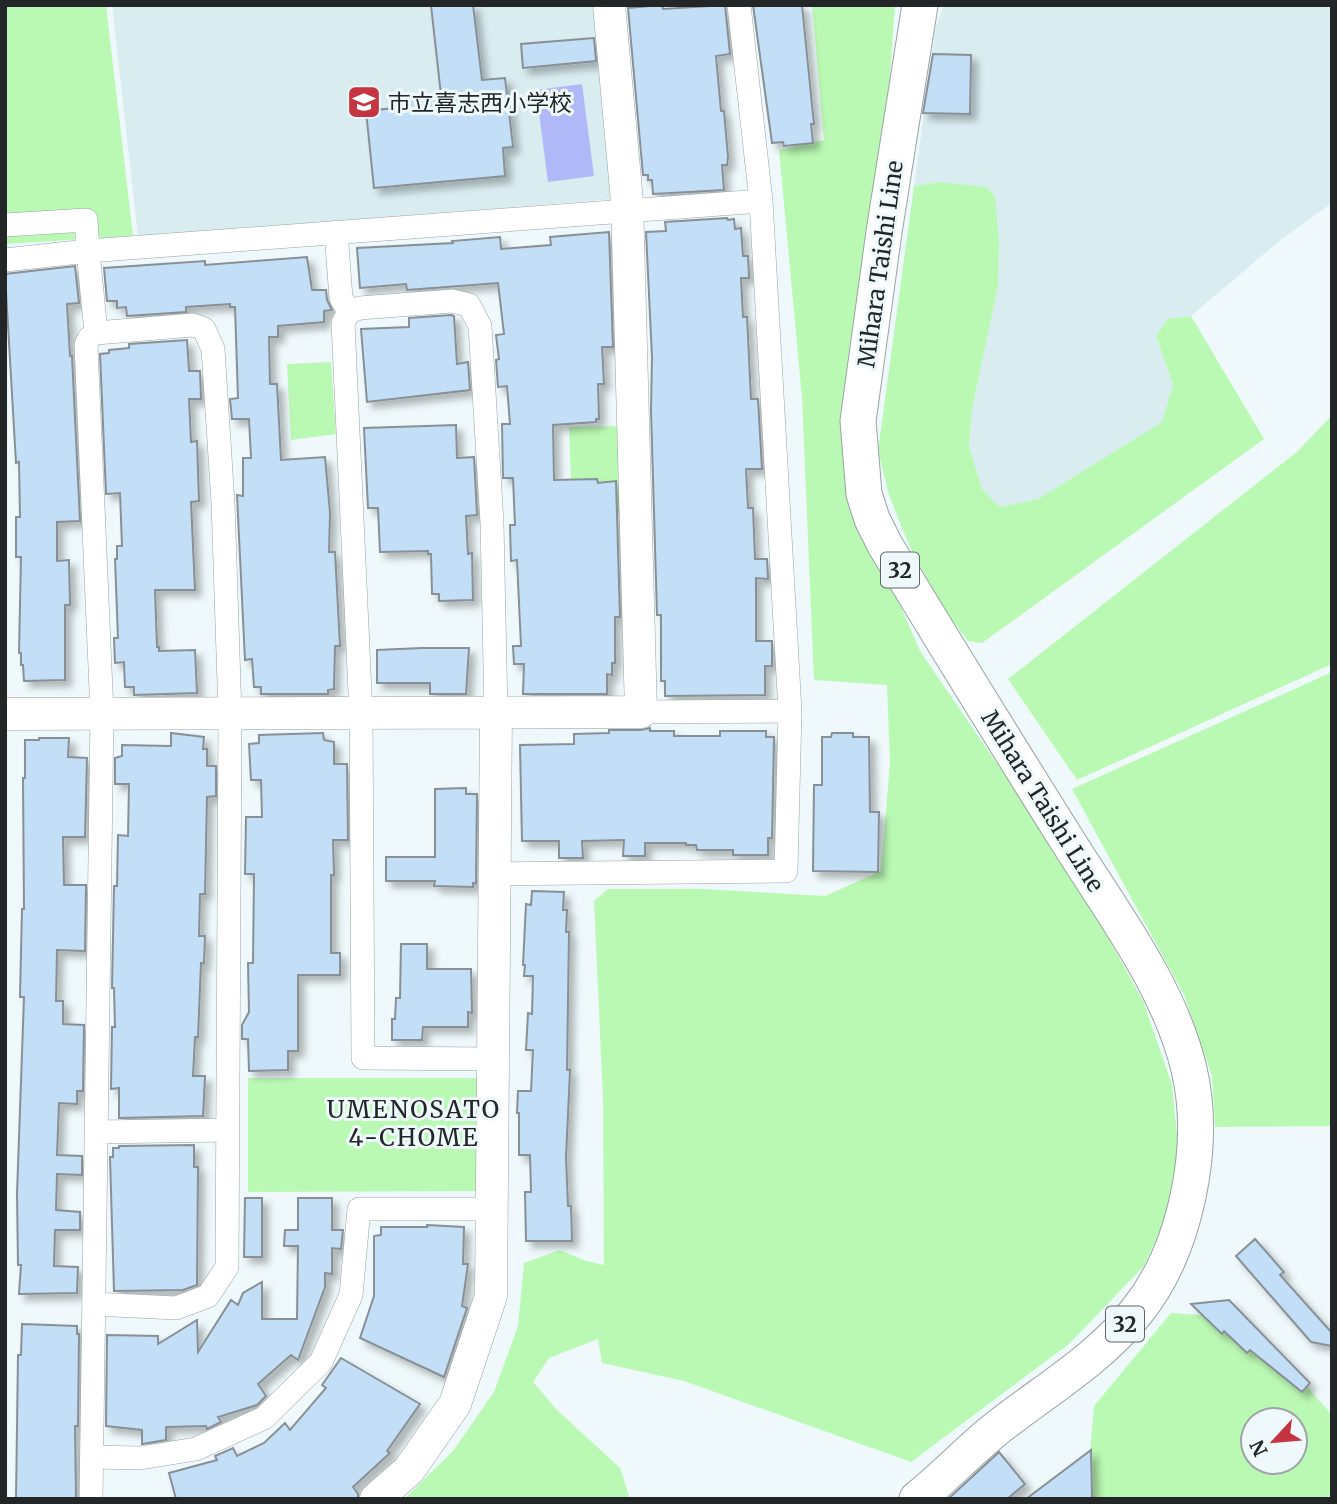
<svg xmlns="http://www.w3.org/2000/svg" width="1337" height="1504" viewBox="0 0 1337 1504" font-family="Merriweather,'Noto Sans JP',serif">
	<style>
		.built { fill: #d9ecf0 }
		.green { fill: #baf9b4; fill-rule: evenodd }
		.water { fill: #b1b8f8 }
		.building { fill: #c3dff8; stroke: #899095; stroke-width: 2; filter: url(#shadow) }
		.lines { fill: none; stroke-linecap: round; stroke-linejoin: round }
		.street-casing { stroke: #98a2a4; stroke-width: 24 }
		.secondary-casing { stroke: #98a2a4; stroke-width: 33 }
		.primary-casing { stroke: #98a2a4; stroke-width: 37 }
		.street { stroke: #fff; stroke-width: 23 }
		.secondary { stroke: #fff; stroke-width: 32 }
		.primary { stroke: #fff; stroke-width: 35 }
		.labels { text-anchor: middle; dominant-baseline: central; stroke-width: 6; stroke-linejoin: round; paint-order: stroke }
		.shield { fill: #eff9fb; stroke: #606567; stroke-width: 2 }
		.shield-label { font-size: 21px; font-weight: bold; fill: #222627 }
		.poi-label { font-size: 23px; fill: #222627; stroke: #eff9fb; text-anchor: start }
		.street-label { font-size: 23px; fill: #222627; stroke: #eff9fb }
		.neighbourhood-label { font-size: 24px; letter-spacing: 2px; fill: #222627; stroke: #eff9fb }
	</style>
	<defs>
		<filter id="shadow"><feDropShadow dx="6" dy="6" stdDeviation="3.5" flood-color="#0004"/></filter>
	</defs>
	<rect width="100%" height="100%" fill="#eff9fb"/>
	<!-- built -->
	<path class="built" d="M 112,5 L 595,5 L 615,199 L 138,237 Z
		M 944,5 L 1332,5 L 1332,203 L 1279,241 L 1191,316 L 1168,319 L 1156,336 L 1173,385 L 1162,422 L 1038,499 L 1000,507 L 982,489 L 969,446 L 972,410 L 998,286 L 939,182 L 914,186 L 936,26 Z"/>
	<!-- green -->
	<path class="green" d="M 5,5 L 106,5 L 133,236 L 5,244 Z
		M 812,5 L 895,5 L 885,144 L 850,373 L 887,575 L 920,651 L 1024,803 L 1095,914 L 1143,1001 L 1172,1085 L 1182,1183 L 1144,1266 L 1069,1344 L 911,1462 L 684,1381 L 602,1363 L 598,1339 L 549,1358 L 533,1382 L 557,1410 L 620,1468 L 630,1499 L 404,1499 L 453,1451 L 494,1392 L 518,1326 L 524,1263 L 560,1250 L 586,1261 L 604,1265 L 603,1099 L 594,901 L 608,889 L 703,889 L 825,896 L 881,871 L 890,762 L 887,685 L 814,680 L 802,398 L 779,150 L 824,140 Z
		M 939,182 L 986,187 L 995,196 L 999,240 L 998,286 L 972,410 L 969,446 L 982,489 L 1000,507 L 1038,499 L 1162,422 L 1173,385 L 1156,336 L 1168,319 L 1191,316 L 1264,439 L 982,643 L 968,641 L 941,605 L 909,545 L 889,495 L 878,451 L 914,186 Z
		M 331,362 L 336,434 L 291,440 L 287,364 Z
		M 1332,415 L 1332,664 L 1077,780 L 1008,679 L 1298,451 Z
		M 622,426 L 625,513 L 572,515 L 569,427 Z
		M 1332,672 L 1332,1126 L 1215,1127 L 1212,1076 L 1184,995 L 1072,789 Z
		M 248,1078 L 477,1078 L 476,1191 L 248,1192 Z
		M 1171,1313 L 1215,1316 L 1304,1383 L 1332,1415 L 1332,1499 L 1086,1499 L 1094,1406 ZM 1253,1420 L 1295,1420 L 1295,1462 L 1253,1462 Z"/>
	<!-- water -->
	<path class="water" d="M 582,84 L 594,176 L 548,182 L 536,90 Z"/>
	<!-- building -->
	<path class="building" d="M 431,5 L 473,5 L 482,80 L 505,78 L 513,147 L 503,148 L 505,176 L 374,188 L 366,111 L 405,107 L 404,99 L 441,95 Z
		M 662,5 L 663,9 L 725,5 L 730,54 L 716,56 L 721,111 L 724,111 L 728,157 L 727,165 L 722,165 L 724,190 L 653,194 L 652,180 L 648,180 L 648,175 L 643,175 L 628,8 Z
		M 753,5 L 802,5 L 812,105 L 814,124 L 811,124 L 813,143 L 784,146 L 783,142 L 772,143 Z
		M 594,38 L 596,61 L 523,68 L 521,44 Z
		M 933,54 L 971,55 L 970,114 L 923,113 Z
		M 727,218 L 728,220 L 734,219 L 735,229 L 741,228 L 743,256 L 748,256 L 749,278 L 741,278 L 743,317 L 747,317 L 751,399 L 758,399 L 762,469 L 746,469 L 748,508 L 753,508 L 755,559 L 767,559 L 768,579 L 756,578 L 756,641 L 772,641 L 772,666 L 765,666 L 765,695 L 665,696 L 665,681 L 661,681 L 661,615 L 657,615 L 651,410 L 652,357 L 646,232 L 666,231 L 665,222 Z
		M 609,232 L 613,347 L 602,347 L 604,384 L 598,384 L 599,419 L 596,419 L 596,422 L 553,425 L 554,480 L 597,479 L 598,483 L 616,481 L 620,617 L 615,617 L 615,663 L 612,663 L 612,675 L 607,674 L 607,694 L 523,694 L 524,664 L 514,664 L 513,646 L 521,646 L 517,560 L 511,561 L 510,525 L 515,525 L 513,478 L 503,478 L 502,424 L 510,424 L 507,386 L 498,387 L 496,360 L 499,359 L 496,335 L 504,334 L 498,283 L 407,290 L 406,284 L 360,288 L 357,248 L 453,243 L 452,241 L 500,237 L 501,249 L 551,245 L 550,237 Z
		M 307,257 L 312,290 L 326,290 L 327,300 L 332,310 L 324,311 L 324,322 L 278,326 L 278,337 L 269,337 L 270,384 L 277,384 L 281,460 L 325,457 L 330,513 L 329,552 L 335,552 L 340,646 L 335,646 L 334,689 L 328,690 L 328,694 L 261,694 L 261,687 L 254,687 L 252,659 L 245,660 L 237,495 L 243,496 L 243,458 L 251,458 L 249,419 L 232,419 L 230,399 L 238,398 L 235,307 L 230,307 L 230,304 L 186,307 L 186,312 L 127,316 L 126,307 L 117,308 L 117,301 L 107,301 L 104,268 L 205,261 L 205,265 Z
		M 75,266 L 79,303 L 67,304 L 70,356 L 72,356 L 80,521 L 57,522 L 57,561 L 69,560 L 70,605 L 65,605 L 65,680 L 24,681 L 23,665 L 21,665 L 21,653 L 19,653 L 21,557 L 16,557 L 16,517 L 20,517 L 19,462 L 16,463 L 5,274 Z
		M 451,315 L 454,316 L 457,364 L 468,362 L 470,390 L 367,402 L 361,329 L 409,327 L 409,318 Z
		M 187,340 L 189,371 L 200,371 L 201,399 L 189,399 L 191,442 L 197,441 L 199,501 L 191,502 L 195,590 L 155,590 L 157,647 L 159,647 L 159,651 L 195,650 L 197,693 L 134,695 L 134,687 L 125,687 L 124,662 L 115,663 L 114,638 L 118,638 L 115,559 L 117,559 L 117,546 L 122,546 L 120,493 L 106,494 L 100,354 L 109,353 L 109,350 L 129,348 L 129,344 Z
		M 456,425 L 457,458 L 474,457 L 477,515 L 466,516 L 468,554 L 472,553 L 473,600 L 439,601 L 439,594 L 432,594 L 431,554 L 428,554 L 428,551 L 380,552 L 378,508 L 368,508 L 364,428 Z
		M 422,648 L 469,648 L 466,694 L 430,694 L 430,683 L 377,683 L 377,650 Z
		M 650,728 L 650,731 L 674,731 L 674,736 L 720,736 L 720,731 L 766,731 L 766,737 L 774,737 L 772,838 L 768,838 L 768,855 L 733,855 L 733,850 L 697,850 L 696,845 L 686,845 L 686,843 L 645,843 L 645,856 L 623,856 L 624,840 L 582,841 L 583,858 L 559,858 L 559,841 L 522,841 L 520,745 L 574,744 L 574,734 L 609,733 L 609,730 L 641,730 Z
		M 171,733 L 204,737 L 203,749 L 207,749 L 207,766 L 216,766 L 216,796 L 207,797 L 205,894 L 200,894 L 199,936 L 205,936 L 204,963 L 201,963 L 198,1037 L 195,1037 L 193,1076 L 205,1076 L 203,1116 L 119,1118 L 119,1088 L 111,1089 L 112,1027 L 115,1027 L 114,988 L 112,988 L 114,886 L 117,886 L 118,835 L 128,836 L 129,784 L 115,784 L 115,758 L 122,756 L 122,745 L 171,746 Z
		M 323,733 L 324,740 L 334,742 L 334,764 L 347,764 L 348,840 L 333,840 L 334,875 L 331,875 L 331,953 L 340,953 L 340,975 L 298,975 L 298,1051 L 288,1051 L 288,1070 L 249,1071 L 248,1039 L 242,1039 L 242,1025 L 249,1012 L 248,963 L 253,963 L 254,874 L 245,874 L 246,817 L 262,817 L 261,780 L 251,780 L 249,744 L 259,743 L 259,735 Z
		M 832,733 L 853,733 L 853,737 L 869,737 L 870,812 L 879,812 L 878,872 L 813,871 L 814,785 L 822,785 L 822,737 L 831,737 Z
		M 39,738 L 69,738 L 68,757 L 87,758 L 85,837 L 63,837 L 64,885 L 86,885 L 85,951 L 57,950 L 56,1001 L 63,1001 L 63,1024 L 84,1025 L 83,1091 L 77,1091 L 77,1104 L 59,1103 L 57,1155 L 82,1156 L 82,1175 L 57,1174 L 56,1210 L 80,1212 L 80,1230 L 55,1230 L 54,1266 L 78,1267 L 77,1293 L 19,1294 L 21,1265 L 18,1265 L 17,1194 L 24,997 L 20,997 L 22,909 L 24,909 L 23,778 L 25,778 L 25,740 L 39,740 Z
		M 466,788 L 466,794 L 477,794 L 476,883 L 473,883 L 473,887 L 434,886 L 435,881 L 386,881 L 386,857 L 435,857 L 435,789 Z
		M 532,891 L 564,892 L 563,910 L 567,910 L 566,932 L 569,932 L 567,1070 L 570,1070 L 566,1158 L 568,1206 L 571,1206 L 572,1241 L 526,1241 L 525,1192 L 531,1192 L 530,1155 L 519,1155 L 519,1113 L 517,1113 L 518,1091 L 531,1091 L 533,1050 L 526,1050 L 528,1013 L 532,1014 L 533,976 L 524,976 L 525,965 L 523,965 L 526,904 L 531,905 Z
		M 401,944 L 427,944 L 427,969 L 471,969 L 472,1013 L 468,1012 L 468,1027 L 423,1027 L 422,1040 L 392,1040 L 392,1019 L 395,1019 L 396,998 L 400,998 Z
		M 194,1145 L 194,1167 L 198,1167 L 197,1285 L 183,1290 L 114,1291 L 110,1157 L 113,1157 L 113,1148 L 119,1148 L 119,1146 Z
		M 245,1198 L 262,1198 L 262,1257 L 244,1257 Z
		M 298,1198 L 332,1198 L 332,1230 L 343,1230 L 341,1249 L 332,1248 L 332,1274 L 325,1273 L 325,1287 L 298,1360 L 291,1355 L 258,1384 L 266,1396 L 257,1405 L 218,1417 L 221,1422 L 207,1429 L 206,1426 L 166,1427 L 166,1440 L 142,1444 L 142,1430 L 106,1426 L 107,1335 L 158,1336 L 158,1344 L 197,1320 L 198,1352 L 231,1300 L 238,1305 L 243,1293 L 262,1282 L 262,1319 L 297,1319 L 298,1246 L 284,1246 L 285,1230 L 298,1230 Z
		M 427,1225 L 464,1227 L 463,1264 L 468,1264 L 462,1306 L 467,1308 L 444,1377 L 360,1338 L 374,1296 L 374,1236 L 381,1235 L 381,1227 L 427,1227 Z
		M 1255,1239 L 1284,1272 L 1280,1275 L 1332,1333 L 1332,1346 L 1311,1342 L 1236,1256 Z
		M 1229,1300 L 1310,1383 L 1302,1392 L 1250,1350 L 1247,1353 L 1224,1331 L 1222,1334 L 1191,1304 Z
		M 22,1324 L 77,1326 L 77,1334 L 79,1334 L 78,1426 L 75,1426 L 76,1499 L 16,1499 L 18,1355 L 21,1355 Z
		M 341,1358 L 420,1404 L 387,1451 L 390,1453 L 353,1487 L 358,1494 L 358,1499 L 176,1499 L 169,1473 L 217,1460 L 215,1456 L 233,1448 L 237,1456 L 264,1443 L 285,1423 L 290,1430 L 326,1388 L 322,1385 Z
		M 1091,1450 L 1092,1499 L 1026,1499 Z
		M 999,1452 L 1025,1484 L 1007,1499 L 948,1499 Z"/>
	<g class="lines">
		<!-- street casing -->
		<g class="street-casing">
			<path id="street" d="M 5,225 L 86,220 L 88,251 L 5,260
				M 336,232 L 341,298 L 349,312
				M 96,333 L 88,251 L 761,201
				M 641,712 L 790,711
				M 495,874 L 786,871 L 790,711 L 761,201 L 739,5
				M 493,1059 L 363,1058 L 361,714 L 343,323 L 349,312 L 360,308 L 452,301 L 469,305 L 480,326 L 492,523 L 496,714
				M 96,1132 L 228,1130
				M 92,1457 L 140,1458 L 196,1449 L 264,1418 L 321,1362 L 351,1295 L 359,1209 L 492,1209
				M 91,1499 L 102,714 L 86,345 L 89,338 L 96,333 L 193,325 L 204,329 L 213,349 L 223,503 L 230,714 L 227,1267 L 208,1296 L 176,1308 L 94,1304"/>
		</g>
		<!-- secondary casing -->
		<g class="secondary-casing">
			<path id="secondary" d="M 5,714 L 641,712 L 627,201 L 609,5
				M 376,1499 L 409,1470 L 455,1404 L 491,1296 L 496,714"/>
		</g>
		<!-- primary casing -->
		<g class="primary-casing">
			<path id="primary" d="M 917,1499 C 943,1478 966,1454 991,1433 C 1040,1393 1097,1362 1137,1311 C 1186,1250 1207,1146 1189,1069 C 1169,986 1112,912 1067,840 C 1006,743 945,644 885,545 L 872,519 L 864,494 L 858,421 L 884,232 L 920,5"/>
		</g>
		<!-- street -->
		<use href="#street" class="street"/>
		<!-- secondary -->
		<use href="#secondary" class="secondary"/>
		<!-- primary -->
		<use href="#primary" class="primary"/>
	</g>
	<!-- icons -->
	<defs>
		<g id="school-square" transform="scale(1.75)"><rect x="-9" y="-9" width="18" height="18" rx="4" fill="#c53541" stroke="#eff9fb"/><path d="M0-5L7-2L0 1L-7-2ZM-4 1L0 2.5L4 1V4Q0 6-4 4Z" fill="#fff"/></g>
	</defs>
	<g fill-rule="evenodd">
		<use href="#school-square" x="364" y="102"/>
	</g>
	<g class="labels">
		<!-- shield labels -->
		<g class="shield">
			<rect x="881" y="552.5" width="38" height="35" rx="5"/>
			<rect x="1106" y="1306.5" width="38" height="35" rx="5"/>
		</g>
		<g class="shield-label">
			<text x="900" y="570">32</text>
			<text x="1125" y="1324">32</text>
		</g>
		<!-- poi labels -->
		<g class="poi-label">
			<text x="388" y="102">市立喜志西小学校</text>
		</g>
		<!-- street labels -->
		<g class="street-label">
			<text transform="translate(880 264) rotate(-82)">Mihara Taishi Line</text>
			<text transform="translate(1043 801) rotate(58)">Mihara Taishi Line</text>
		</g>
		<!-- neighbourhood labels -->
		<g class="neighbourhood-label">
			<text x="414" y="1109">UMENOSATO<tspan x="414" dy="28">4-CHOME</tspan></text>
		</g>
	</g>
	<!-- border -->
	<rect width="1337" height="1504" fill="none" stroke="#222627" stroke-width="14"/>
	<!-- north arrow -->
	<g transform="translate(1274 1441) rotate(244)"><circle r="33" fill="#eff9fb" stroke="#9da5a6" stroke-width="2"/>
	<path d="M0-5L12 26L0 18L-12 26Z" fill="#c53541"/>
	<text y="-10" font-size="19" font-weight="bold" text-anchor="middle" fill="#222627">N</text>
	</g>
</svg>
